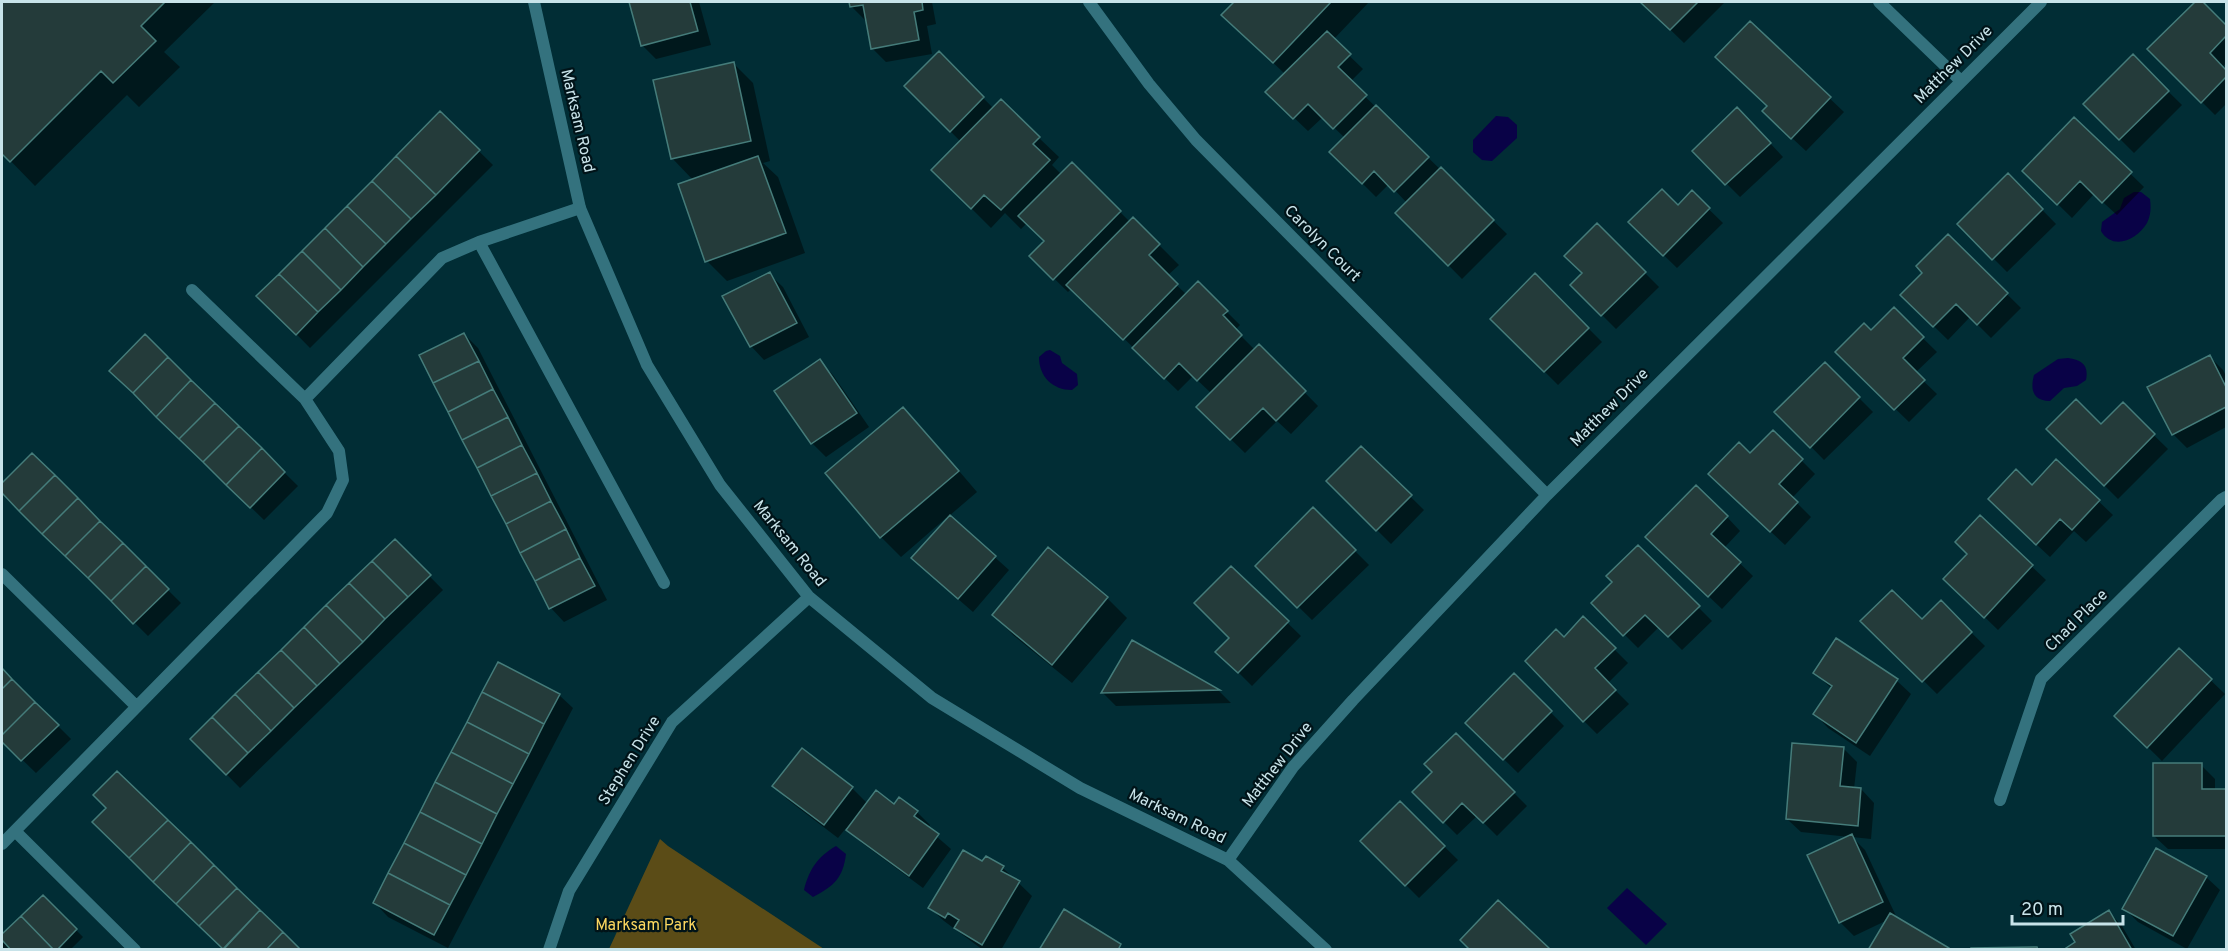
<svg xmlns="http://www.w3.org/2000/svg" width="2228" height="951" viewBox="0 0 2228 951" font-family="Overpass,sans-serif">
	<style>
		.green { fill: #5b4c17 }
		.water { fill: #090247 }
		.shadow { fill: #0007 }
		.building { fill: #243b3a; stroke: #457c7a; stroke-width: 1.5 }
		.lines { fill: none; stroke-linecap: round; stroke-linejoin: round }
		.lane { stroke: #34727e; stroke-width: 12 }
		.street { stroke: #34727e; stroke-width: 12 }
		.labels { text-anchor: middle; dominant-baseline: central; stroke-width: 4.5; stroke-linejoin: round; paint-order: stroke }
		.street-label { font-size: 16px; fill: #c8e3e9; stroke: #001318 }
		.park-label { font-size: 16px; fill: #fbd760; stroke: #001318 }
	</style>
	<rect width="100%" height="100%" fill="#012d35"/>
	<!-- green -->
	<path class="green" d="M 660,839 L 668,846 L 824,949 L 609,949 Z"/>
	<!-- water -->
	<path class="water" d="M 1496,116 L 1508,117 L 1517,125 L 1517,138 L 1492,161 L 1482,160 L 1473,152 L 1473,140 Z
		M 2134,192 L 2141,192 L 2150,199 C 2151,207 2151,215 2147,223 C 2137,240 2113,251 2101,231 L 2102,222 L 2120,209 L 2124,198 Z
		M 1050,350 L 1060,356 L 1062,363 L 1077,374 L 1078,385 L 1072,390 C 1053,390 1039,377 1039,357 L 1046,351 Z
		M 2068,358 C 2082,360 2089,365 2086,380 L 2077,386 L 2064,388 L 2050,401 C 2033,401 2030,390 2034,375 L 2058,359 Z
		M 836,846 L 846,854 C 843,878 834,886 813,897 L 804,890 C 809,870 817,857 836,846 Z
		M 1627,888 L 1667,924 L 1646,945 L 1607,908 Z"/>
	<!-- shadow -->
	<path class="shadow" d="M 2,2 L 215,2 L 164,52 L 180,67 L 139,107 L 127,95 L 35,186 L 2,152 Z
		M 630,2 L 699,2 L 711,45 L 656,59 L 643,46 Z
		M 850,2 L 932,2 L 936,24 L 927,26 L 932,54 L 886,62 L 872,48 L 867,20 L 865,20 L 851,6 Z
		M 1236,2 L 1369,2 L 1333,40 L 1363,69 L 1350,82 L 1507,234 L 1462,279 L 1397,213 L 1407,203 L 1389,184 L 1376,197 L 1331,152 L 1345,138 L 1323,117 L 1308,131 L 1267,92 L 1285,74 L 1223,15 Z
		M 1642,2 L 1725,2 L 1684,43 Z
		M 2197,2 L 2201,2 L 2226,27 L 2226,63 L 2222,68 L 2226,72 L 2226,104 L 2215,115 L 2149,49 Z
		M 1750,23 L 1844,112 L 1806,151 L 1778,125 L 1769,107 Z
		M 939,53 L 994,109 L 1039,138 L 1059,157 L 1052,165 L 1061,174 L 1072,164 L 1130,222 L 1133,219 L 1179,265 L 1167,276 L 1187,295 L 1198,283 L 1240,325 L 1235,330 L 1255,350 L 1259,346 L 1318,406 L 1291,434 L 1277,421 L 1245,453 L 1198,407 L 1211,393 L 1193,376 L 1178,391 L 1072,288 L 1068,292 L 1031,256 L 1046,241 L 1027,223 L 1021,229 L 1005,213 L 991,228 L 933,170 L 961,142 L 906,86 Z
		M 2133,57 L 2182,105 L 2134,153 L 2085,104 Z
		M 733,63 L 753,83 L 770,161 L 763,163 L 778,177 L 805,253 L 727,281 L 707,261 L 693,180 L 672,158 Z
		M 440,113 L 493,165 L 310,348 L 259,296 Z
		M 2074,119 L 2144,187 L 2117,215 L 2094,194 L 2072,218 L 2024,171 Z
		M 1751,123 L 1783,157 L 1740,197 L 1694,151 Z
		M 2008,175 L 2056,224 L 2007,272 L 1959,224 Z
		M 1692,193 L 1723,223 L 1677,268 L 1630,222 L 1678,207 Z
		M 1597,225 L 1659,287 L 1616,329 L 1572,285 L 1584,273 Z
		M 1948,236 L 2021,308 L 1991,338 L 1970,317 L 1948,340 L 1902,295 L 1924,273 Z
		M 769,274 L 783,287 L 809,337 L 764,360 L 751,346 Z
		M 1535,275 L 1602,342 L 1558,385 L 1492,319 Z
		M 1894,310 L 1937,352 L 1915,373 L 1937,394 L 1909,422 L 1837,352 L 1871,332 Z
		M 464,334 L 478,348 L 607,600 L 564,622 L 551,608 Z
		M 145,336 L 298,486 L 264,520 L 111,371 Z
		M 2210,357 L 2223,370 L 2226,376 L 2226,427 L 2187,448 L 2173,434 Z
		M 820,361 L 833,375 L 869,427 L 826,457 L 812,443 Z
		M 1825,364 L 1873,412 L 1824,460 L 1777,412 Z
		M 2123,405 L 2168,449 L 2118,499 L 2048,429 L 2101,426 Z
		M 903,409 L 923,429 L 977,492 L 949,516 L 1009,570 L 973,612 L 927,572 L 947,520 L 946,518 L 901,557 L 881,537 Z
		M 1773,432 L 1815,474 L 1792,498 L 1811,517 L 1785,545 L 1724,488 Z
		M 1361,448 L 1424,510 L 1391,544 L 1328,481 Z
		M 32,455 L 181,603 L 148,636 L 2,491 L 2,485 Z
		M 2056,461 L 2113,515 L 2086,542 L 2074,531 L 2050,557 L 2003,513 Z
		M 1313,509 L 1369,565 L 1312,620 L 1257,566 Z
		M 1727,517 L 1740,531 L 1724,548 L 1753,576 L 1722,609 L 1661,551 Z
		M 1980,517 L 2046,580 L 1998,630 L 1959,592 Z
		M 395,541 L 443,590 L 240,788 L 192,739 Z
		M 1638,547 L 1712,621 L 1682,650 L 1659,627 L 1638,648 L 1593,603 L 1614,582 Z
		M 1048,549 L 1107,598 L 1127,618 L 1072,683 L 1013,635 L 994,615 Z
		M 1231,568 L 1301,636 L 1252,686 L 1218,652 L 1231,638 Z
		M 1941,603 L 1985,646 L 1937,694 L 1863,621 L 1922,622 Z
		M 1583,618 L 1628,663 L 1608,683 L 1629,704 L 1597,734 L 1584,721 L 1564,639 Z
		M 1836,640 L 1897,681 L 1911,694 L 1870,756 L 1828,728 L 1815,714 L 1832,689 L 1815,673 Z
		M 1133,642 L 1219,691 L 1231,703 L 1116,706 L 1103,693 Z
		M 2179,650 L 2225,694 L 2162,761 L 2116,716 Z
		M 2,670 L 71,739 L 36,773 L 2,740 Z
		M 1514,675 L 1564,726 L 1518,773 L 1467,723 Z
		M 559,695 L 573,708 L 448,948 L 388,917 L 375,903 Z
		M 1456,735 L 1527,806 L 1497,836 L 1477,816 L 1457,835 L 1414,792 L 1434,772 Z
		M 1843,748 L 1857,762 L 1854,789 L 1861,789 L 1874,803 L 1871,839 L 1852,837 L 1865,850 L 1896,916 L 1854,936 L 1840,922 L 1850,837 L 1801,832 L 1787,819 Z
		M 802,750 L 852,788 L 867,803 L 895,806 L 917,812 L 930,825 L 928,829 L 951,849 L 923,888 L 862,843 L 846,828 L 838,838 L 788,800 L 774,786 Z
		M 2201,765 L 2215,779 L 2215,790 L 2226,790 L 2226,849 L 2168,849 L 2154,836 Z
		M 1400,803 L 1458,860 L 1419,898 L 1362,841 Z
		M 986,858 L 1003,868 L 1032,896 L 1001,950 L 983,950 L 944,921 L 930,908 L 983,863 Z
		M 2206,877 L 2220,890 L 2187,949 L 2138,922 L 2124,908 Z
		M 43,897 L 83,937 L 70,950 L 2,950 L 2,936 Z
		M 2109,912 L 2122,926 L 2136,950 L 2066,950 L 2077,943 Z"/>
	<!-- building -->
	<path class="building" d="M 2,2 L 165,2 L 141,26 L 156,41 L 113,83 L 101,71 L 10,162 L 2,154 Z
		M 629,2 L 690,2 L 698,31 L 641,46 Z
		M 849,2 L 922,2 L 923,10 L 914,12 L 919,40 L 871,49 L 863,5 L 850,7 Z
		M 1234,2 L 1331,2 L 1273,63 L 1221,15 Z
		M 1640,2 L 1698,2 L 1670,30 Z
		M 2195,2 L 2203,2 L 2226,25 L 2226,36 L 2210,53 L 2226,70 L 2226,77 L 2201,103 L 2147,49 Z
		M 1750,21 L 1831,97 L 1791,139 L 1762,111 L 1767,106 L 1715,57 Z
		M 1327,31 L 1351,54 L 1338,67 L 1367,95 L 1333,129 L 1308,104 L 1293,119 L 1265,92 Z
		M 939,51 L 984,97 L 950,132 L 904,86 Z
		M 2133,54 L 2169,91 L 2119,140 L 2083,104 Z
		M 734,62 L 751,141 L 671,159 L 653,80 Z
		M 1001,99 L 1040,137 L 1033,144 L 1050,160 L 1001,210 L 984,195 L 971,209 L 931,170 Z
		M 1376,105 L 1429,157 L 1394,192 L 1374,171 L 1362,184 L 1329,152 Z
		M 1737,107 L 1771,143 L 1725,185 L 1692,151 Z
		M 440,111 L 480,150 L 436,195 L 396,156 Z
		M 2074,117 L 2132,172 L 2102,203 L 2080,181 L 2057,205 L 2022,171 Z
		M 396,156 L 436,195 L 411,219 L 372,181 Z
		M 758,156 L 786,233 L 705,262 L 678,184 Z
		M 1072,162 L 1121,211 L 1053,280 L 1029,256 L 1044,241 L 1018,216 Z
		M 1441,167 L 1494,220 L 1448,266 L 1395,213 Z
		M 2008,173 L 2043,209 L 1992,260 L 1957,224 Z
		M 372,181 L 411,219 L 386,244 L 347,206 Z
		M 1662,189 L 1678,205 L 1692,190 L 1710,208 L 1663,256 L 1628,222 Z
		M 347,206 L 386,244 L 363,267 L 325,228 Z
		M 1133,217 L 1160,244 L 1149,255 L 1178,284 L 1123,340 L 1066,285 Z
		M 1597,223 L 1646,272 L 1601,316 L 1570,285 L 1582,273 L 1564,256 Z
		M 325,228 L 363,267 L 341,290 L 302,251 Z
		M 1948,234 L 2008,293 L 1977,325 L 1956,304 L 1933,327 L 1900,295 L 1922,273 L 1916,266 Z
		M 302,251 L 341,290 L 318,312 L 279,274 Z
		M 770,272 L 797,323 L 750,347 L 722,296 Z
		M 1535,273 L 1589,328 L 1544,372 L 1490,319 Z
		M 279,274 L 318,312 L 296,335 L 256,296 Z
		M 1198,281 L 1228,311 L 1223,315 L 1242,335 L 1197,381 L 1179,363 L 1164,379 L 1132,348 Z
		M 1894,307 L 1924,337 L 1903,358 L 1925,380 L 1894,410 L 1835,352 L 1864,323 L 1871,330 Z
		M 464,333 L 479,361 L 433,383 L 419,355 Z
		M 145,334 L 168,357 L 133,393 L 109,371 Z
		M 1259,344 L 1306,391 L 1276,421 L 1263,408 L 1230,440 L 1196,407 Z
		M 2210,355 L 2226,387 L 2226,407 L 2172,435 L 2147,387 Z
		M 168,357 L 191,380 L 156,417 L 133,393 Z
		M 820,359 L 857,413 L 811,444 L 774,391 Z
		M 479,361 L 493,389 L 448,412 L 433,383 Z
		M 1825,362 L 1860,397 L 1810,448 L 1774,412 Z
		M 191,380 L 215,403 L 179,439 L 156,417 Z
		M 493,389 L 508,417 L 462,440 L 448,412 Z
		M 2076,399 L 2101,424 L 2123,402 L 2155,434 L 2104,486 L 2046,429 Z
		M 215,403 L 239,426 L 203,462 L 179,439 Z
		M 903,407 L 959,471 L 880,538 L 825,473 Z
		M 508,417 L 522,445 L 477,468 L 462,440 Z
		M 239,426 L 262,448 L 226,485 L 203,462 Z
		M 1773,430 L 1803,459 L 1779,484 L 1798,502 L 1770,532 L 1708,474 L 1739,442 L 1750,453 Z
		M 522,445 L 537,473 L 491,496 L 477,468 Z
		M 1361,446 L 1412,495 L 1376,531 L 1326,481 Z
		M 262,448 L 285,472 L 250,508 L 226,485 Z
		M 32,453 L 55,475 L 19,511 L 2,493 L 2,483 Z
		M 2056,459 L 2100,500 L 2072,530 L 2060,519 L 2036,545 L 1988,499 L 2016,469 L 2032,485 Z
		M 537,473 L 551,501 L 506,524 L 491,496 Z
		M 55,475 L 78,498 L 42,534 L 19,511 Z
		M 1696,485 L 1728,516 L 1711,534 L 1741,562 L 1708,597 L 1645,537 Z
		M 78,498 L 100,521 L 65,556 L 42,534 Z
		M 551,501 L 566,529 L 520,553 L 506,524 Z
		M 1313,507 L 1356,550 L 1297,608 L 1255,566 Z
		M 950,515 L 996,556 L 958,599 L 911,558 Z
		M 1980,515 L 2033,565 L 1984,618 L 1943,579 L 1967,554 L 1955,542 Z
		M 100,521 L 123,543 L 88,578 L 65,556 Z
		M 566,529 L 580,558 L 535,581 L 520,553 Z
		M 395,539 L 431,575 L 408,597 L 372,561 Z
		M 123,543 L 146,566 L 111,601 L 88,578 Z
		M 1638,545 L 1700,606 L 1668,637 L 1645,615 L 1623,636 L 1591,603 L 1612,582 L 1606,576 Z
		M 1048,547 L 1108,597 L 1052,665 L 992,615 Z
		M 580,558 L 595,586 L 549,609 L 535,581 Z
		M 372,561 L 408,597 L 385,619 L 349,583 Z
		M 146,566 L 169,589 L 133,624 L 111,601 Z
		M 1231,566 L 1289,621 L 1238,673 L 1215,652 L 1229,638 L 1194,603 Z
		M 349,583 L 385,619 L 363,642 L 326,605 Z
		M 1892,590 L 1922,619 L 1941,600 L 1972,632 L 1922,682 L 1860,621 Z
		M 326,605 L 363,642 L 340,664 L 304,627 Z
		M 1583,616 L 1616,648 L 1595,668 L 1616,690 L 1583,722 L 1525,661 L 1556,629 L 1564,637 Z
		M 304,627 L 340,664 L 317,686 L 281,650 Z
		M 1836,638 L 1898,679 L 1856,743 L 1813,714 L 1832,686 L 1813,673 Z
		M 1132,640 L 1220,690 L 1101,693 Z
		M 2179,648 L 2212,679 L 2147,748 L 2114,716 Z
		M 281,650 L 317,686 L 294,708 L 258,672 Z
		M 498,662 L 560,694 L 544,724 L 482,692 Z
		M 2,668 L 12,679 L 2,689 Z
		M 258,672 L 294,708 L 271,731 L 235,694 Z
		M 1514,673 L 1552,711 L 1503,760 L 1465,723 Z
		M 12,679 L 35,702 L 2,735 L 2,689 Z
		M 482,692 L 544,724 L 529,754 L 467,722 Z
		M 235,694 L 271,731 L 248,753 L 212,717 Z
		M 35,702 L 59,725 L 21,761 L 2,742 L 2,735 Z
		M 212,717 L 248,753 L 226,775 L 190,739 Z
		M 467,722 L 529,754 L 513,784 L 451,752 Z
		M 1456,733 L 1515,792 L 1483,823 L 1462,803 L 1443,823 L 1412,792 L 1432,772 L 1424,764 Z
		M 1792,743 L 1844,747 L 1840,786 L 1861,788 L 1858,826 L 1786,819 Z
		M 802,748 L 853,787 L 824,825 L 772,786 Z
		M 451,752 L 513,784 L 497,814 L 435,782 Z
		M 2153,763 L 2202,763 L 2202,789 L 2226,789 L 2226,836 L 2153,836 Z
		M 117,771 L 168,820 L 129,858 L 92,822 L 106,808 L 93,795 Z
		M 435,782 L 497,814 L 482,844 L 420,812 Z
		M 876,790 L 894,804 L 899,797 L 918,811 L 914,816 L 939,834 L 909,876 L 846,830 Z
		M 1400,801 L 1445,846 L 1405,886 L 1360,841 Z
		M 420,812 L 482,844 L 466,875 L 404,843 Z
		M 168,820 L 191,842 L 153,882 L 129,858 Z
		M 1852,834 L 1883,902 L 1839,923 L 1807,855 Z
		M 191,842 L 214,865 L 176,904 L 153,882 Z
		M 404,843 L 466,875 L 450,905 L 388,873 Z
		M 2156,848 L 2207,876 L 2173,936 L 2122,909 Z
		M 963,850 L 982,861 L 986,856 L 1004,866 L 1001,871 L 1020,881 L 982,945 L 954,928 L 959,920 L 948,913 L 945,918 L 928,908 Z
		M 214,865 L 237,888 L 199,926 L 176,904 Z
		M 388,873 L 450,905 L 434,935 L 373,903 Z
		M 237,888 L 260,910 L 223,949 L 199,926 Z
		M 43,895 L 77,929 L 57,950 L 54,950 L 21,916 Z
		M 1498,900 L 1550,949 L 1549,950 L 1470,950 L 1460,940 Z
		M 1064,909 L 1121,944 L 1118,950 L 1039,950 Z
		M 260,910 L 283,932 L 266,950 L 223,950 Z
		M 2109,910 L 2132,950 L 2063,950 L 2075,942 L 2070,934 Z
		M 1890,913 L 1949,948 L 1949,950 L 1868,950 Z
		M 21,916 L 54,950 L 11,950 L 2,940 L 2,934 Z
		M 283,932 L 301,950 L 266,950 Z
		M 2037,947 L 2038,950 L 1971,950 L 1971,948 Z"/>
	<g class="lines">
		<!-- lane -->
		<path class="lane" d="M 479,242 L 664,583
			M 305,399 L 442,258 L 479,242 L 580,208
			M 2,574 L 136,706
			M 15,831 L 135,950
			M 2,844 L 327,513 L 343,480 L 339,451 L 305,399 L 192,290"/>
		<!-- street -->
		<path class="street" d="M 534,2 L 580,208 L 647,365 L 720,485 L 809,597 L 932,698 L 1080,788 L 1228,860 L 1326,950
			M 1089,2 L 1149,84 L 1196,140 L 1547,495
			M 1879,2 L 1961,81
			M 2000,800 L 2041,679 L 2221,500 L 2226,497
			M 1228,860 L 1293,767 L 1353,700 L 1547,495 L 2041,2
			M 549,950 L 569,891 L 672,722 L 809,597"/>
	</g>
	<g class="labels">
		<!-- street labels -->
		<g class="street-label">
			<text transform="translate(1954 65) rotate(-45)">Matthew Drive</text>
			<text transform="translate(577 121) rotate(77)">Marksam Road</text>
			<text transform="translate(1322 244) rotate(45)">Carolyn Court</text>
			<text transform="translate(1610 408) rotate(-45)">Matthew Drive</text>
			<text transform="translate(789 544) rotate(51)">Marksam Road</text>
			<text transform="translate(2077 621) rotate(-45)">Chad Place</text>
			<text transform="translate(630 761) rotate(-58)">Stephen Drive</text>
			<text transform="translate(1278 765) rotate(-52)">Matthew Drive</text>
			<text transform="translate(1177 817) rotate(26)">Marksam Road</text>
		</g>
		<!-- park labels -->
		<g class="park-label">
			<text x="646" y="926">Marksam Park</text>
		</g>
	</g>
	<!-- border -->
	<rect width="2228" height="951" fill="none" stroke="#c8e3e9" stroke-width="6"/>
	<!-- scale -->
	<path d="M2012 915v9h111v-9" fill="none" stroke="#c8e3e9" stroke-width="3"/>
	<text x="2021" y="915" font-size="18" fill="#c8e3e9" stroke="#001318" stroke-width="4.5" paint-order="stroke">20 m</text>
</svg>
